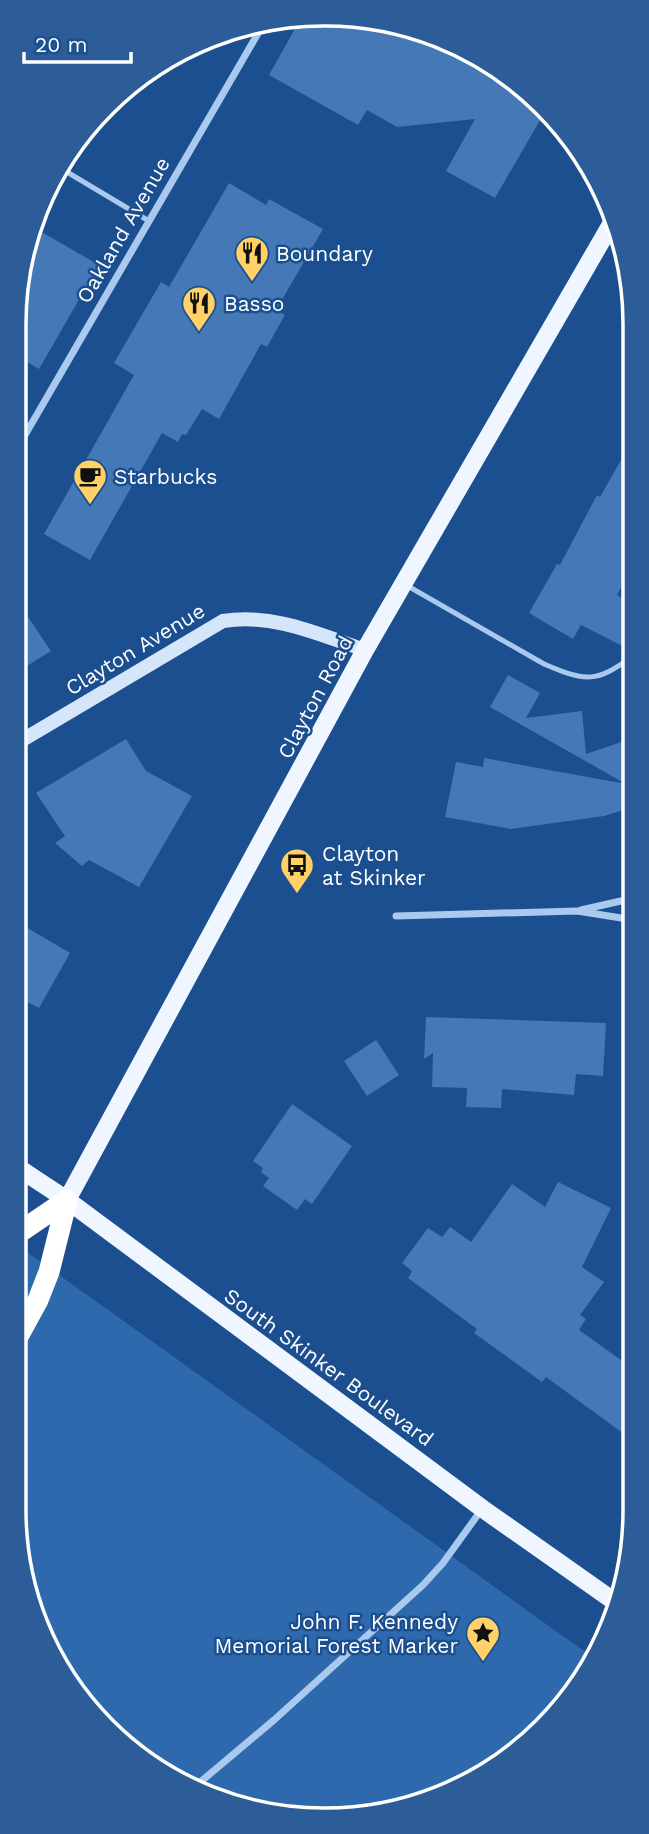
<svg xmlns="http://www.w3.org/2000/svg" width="649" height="1834" viewBox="0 0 649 1834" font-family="'Work Sans',sans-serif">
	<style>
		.green { fill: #2e69ad }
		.building { fill: #4478b7 }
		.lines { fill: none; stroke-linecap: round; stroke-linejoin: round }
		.lane { stroke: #a9c9ee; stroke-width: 5 }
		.street { stroke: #a9c9ee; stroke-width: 7 }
		.secondary { stroke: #d6e6fa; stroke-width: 14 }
		.primary { stroke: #f0f6ff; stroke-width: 18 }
		.highway { stroke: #fff; stroke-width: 21 }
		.labels { text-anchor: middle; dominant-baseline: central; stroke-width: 5; stroke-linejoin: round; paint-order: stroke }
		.street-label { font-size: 21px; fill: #fff; stroke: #1b4f8f }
		.poi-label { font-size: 21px; fill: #fff; stroke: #1b4f8f; text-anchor: start }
		.rim { fill: none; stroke: #fff; stroke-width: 3.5 }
	</style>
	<rect width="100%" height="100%" fill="#1b4f8f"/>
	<!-- green -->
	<path class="green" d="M 14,1243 C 208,1380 400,1520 594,1658 L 582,1682 L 497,1767 L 404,1810 L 284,1817 L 187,1788 L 91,1715 L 37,1628 L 14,1509 Z"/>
	<!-- building -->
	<path class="building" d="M 301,18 L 404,24 L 480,56 L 546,110 L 495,198 L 446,171 L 475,119 L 397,127 L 367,110 L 358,125 L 269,75 Z
		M 229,183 L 266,205 L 269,199 L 323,229 L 276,310 L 285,315 L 267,347 L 261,344 L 219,419 L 202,409 L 186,435 L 182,434 L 178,442 L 162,433 L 90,560 L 44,534 L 134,375 L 114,363 L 161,282 L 169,287 Z
		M 33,227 L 99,265 L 39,369 L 14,354 L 14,325 L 24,245 Z
		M 633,439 L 633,565 L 617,595 L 633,604 L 632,651 L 581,625 L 573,639 L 529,613 L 557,564 L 560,565 L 597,495 L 600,497 Z
		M 14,596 L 51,651 L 14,674 Z
		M 508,675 L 540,693 L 526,718 L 582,711 L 586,754 L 633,738 L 633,807 L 604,816 L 511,829 L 445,817 L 456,762 L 483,767 L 484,758 L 626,784 L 490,707 Z
		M 126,739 L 146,771 L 192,796 L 139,887 L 89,860 L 82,866 L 55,843 L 65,836 L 36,793 Z
		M 14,920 L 70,953 L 39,1008 L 14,995 Z
		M 426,1017 L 606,1023 L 603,1076 L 576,1074 L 574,1095 L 502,1089 L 501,1108 L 466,1107 L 467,1088 L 432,1087 L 433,1053 L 424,1059 Z
		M 376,1040 L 399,1075 L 367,1096 L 344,1061 Z
		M 292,1104 L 352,1146 L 312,1204 L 305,1199 L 297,1210 L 263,1186 L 269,1178 L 261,1172 L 263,1168 L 253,1161 Z
		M 558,1182 L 611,1208 L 582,1267 L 604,1282 L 580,1315 L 586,1319 L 579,1330 L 635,1370 L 635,1442 L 546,1377 L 542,1382 L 474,1333 L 477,1329 L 408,1278 L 412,1271 L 402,1263 L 428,1228 L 442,1237 L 450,1227 L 471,1242 L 512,1184 L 545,1207 Z"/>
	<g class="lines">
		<!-- lane -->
		<path class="lane" d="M 62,169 L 149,221
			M 406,585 L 544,664 C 586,682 596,683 633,656"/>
		<!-- street -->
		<path class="street" d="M 14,433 L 23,438
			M 14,454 L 264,23
			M 581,910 L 634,898
			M 396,916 L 577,911 L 634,920
			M 192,1789 L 274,1720 L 423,1585 L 443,1563 L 482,1509"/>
		<!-- secondary -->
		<path class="secondary" d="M 14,745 L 223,621 C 273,613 318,634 365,650"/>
		<!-- primary -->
		<path class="primary" d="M 14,1165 L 67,1200 L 483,1509 L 618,1604
			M 67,1200 L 365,650 L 613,221"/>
		<!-- highway -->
		<path class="highway" d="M 14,1236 L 67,1200
			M 14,1344 L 38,1300 L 49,1272 L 67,1200"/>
	</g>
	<!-- icons -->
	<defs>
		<g id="restaurant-pin" transform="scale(1.75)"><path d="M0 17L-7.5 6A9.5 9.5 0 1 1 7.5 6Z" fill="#ffd166" stroke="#1b4f8f"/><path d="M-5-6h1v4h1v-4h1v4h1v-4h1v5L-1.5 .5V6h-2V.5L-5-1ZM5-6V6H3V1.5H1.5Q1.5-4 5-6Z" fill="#111"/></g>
		<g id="cafe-pin" transform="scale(1.75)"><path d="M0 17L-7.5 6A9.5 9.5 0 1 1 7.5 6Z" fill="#ffd166" stroke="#1b4f8f"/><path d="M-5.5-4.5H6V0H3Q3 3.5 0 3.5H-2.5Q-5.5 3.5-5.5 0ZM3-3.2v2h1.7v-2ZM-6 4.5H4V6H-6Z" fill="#111"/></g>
		<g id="bus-pin" transform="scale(1.75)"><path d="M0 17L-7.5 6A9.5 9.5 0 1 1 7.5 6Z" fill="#ffd166" stroke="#1b4f8f"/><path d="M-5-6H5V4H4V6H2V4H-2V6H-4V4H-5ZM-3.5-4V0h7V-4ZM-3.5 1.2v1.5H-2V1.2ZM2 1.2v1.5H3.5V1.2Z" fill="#111"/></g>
		<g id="sight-pin" transform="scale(1.75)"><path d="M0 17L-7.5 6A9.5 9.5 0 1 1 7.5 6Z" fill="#ffd166" stroke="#1b4f8f"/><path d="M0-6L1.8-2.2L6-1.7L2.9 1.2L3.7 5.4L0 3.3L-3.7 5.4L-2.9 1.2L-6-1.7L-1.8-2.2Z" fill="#111"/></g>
	</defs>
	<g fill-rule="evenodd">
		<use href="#restaurant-pin" x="252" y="253"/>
		<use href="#restaurant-pin" x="199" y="303"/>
		<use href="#cafe-pin" x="90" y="476"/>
		<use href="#bus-pin" x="297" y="865"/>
		<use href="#sight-pin" x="483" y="1633"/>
	</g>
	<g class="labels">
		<!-- street labels -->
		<g class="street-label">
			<text transform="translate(123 230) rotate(-60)">Oakland Avenue</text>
			<text transform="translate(135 649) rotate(-31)">Clayton Avenue</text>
			<text transform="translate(315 697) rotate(-62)">Clayton Road</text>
			<text transform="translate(329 1367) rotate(36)">South Skinker Boulevard</text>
		</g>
		<!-- poi labels -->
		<g class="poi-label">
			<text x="276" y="253">Boundary</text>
			<text x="224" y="303">Basso</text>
			<text x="114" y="476">Starbucks</text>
			<text x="322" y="853">Clayton<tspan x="322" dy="24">at Skinker</tspan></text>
			<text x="458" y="1621" text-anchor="end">John F. Kennedy<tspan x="458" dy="24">Memorial Forest Marker</tspan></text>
		</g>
	</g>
	<!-- crop -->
	<path d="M0 0H649V1834H0ZM324 26H325A298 298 0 0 1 623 324V1510A298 298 0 0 1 325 1808H324A298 298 0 0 1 26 1510V324A298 298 0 0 1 324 26Z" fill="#2d5d98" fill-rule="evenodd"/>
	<path class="rim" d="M324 26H325A298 298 0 0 1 623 324V1510A298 298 0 0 1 325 1808H324A298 298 0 0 1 26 1510V324A298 298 0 0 1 324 26Z"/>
	<!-- scale -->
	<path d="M24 52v10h107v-10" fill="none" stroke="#ffffff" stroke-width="3.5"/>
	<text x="35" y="52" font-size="21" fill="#ffffff" stroke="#1b4f8f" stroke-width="5" paint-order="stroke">20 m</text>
</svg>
